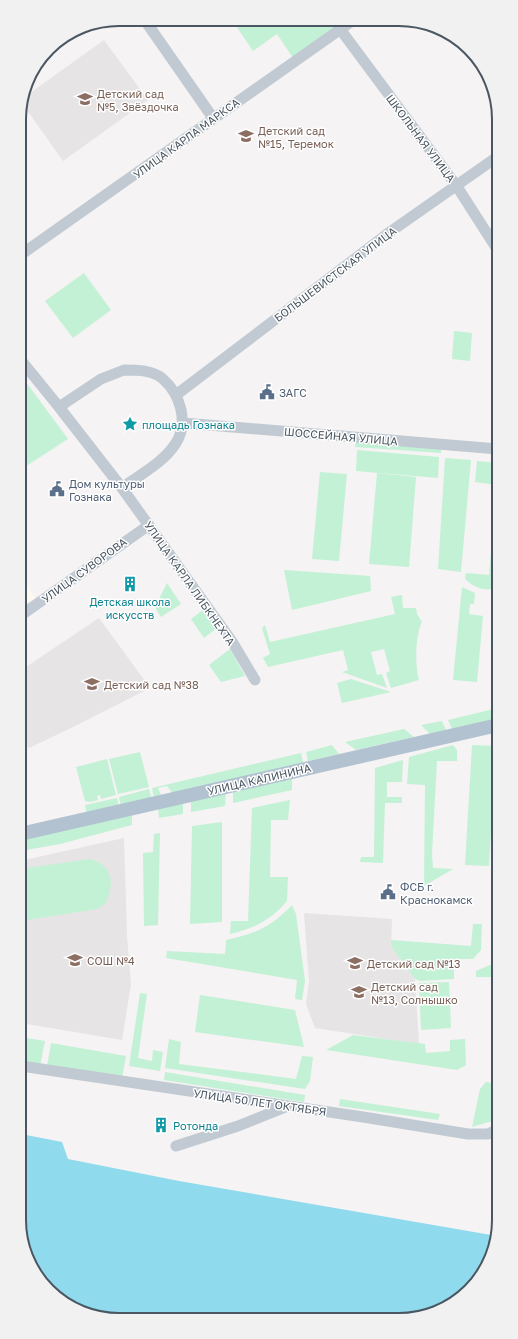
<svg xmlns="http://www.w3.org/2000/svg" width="518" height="1339" viewBox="0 0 518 1339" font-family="'Golos Text',sans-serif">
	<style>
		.commercial { fill: #fdf9ef }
		.education { fill: #e6e4e5 }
		.green { fill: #c3f1d5 }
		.water { fill: #90daee }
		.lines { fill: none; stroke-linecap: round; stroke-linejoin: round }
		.minor { stroke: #c1cad2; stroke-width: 11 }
		.major { stroke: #b3c2d1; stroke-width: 14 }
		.labels { text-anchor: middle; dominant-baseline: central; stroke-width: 3; stroke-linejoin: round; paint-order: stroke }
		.education-label { font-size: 11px; fill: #785e54; stroke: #fff; text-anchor: start }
		.street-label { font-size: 11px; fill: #4a5661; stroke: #fff }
		.service-label { font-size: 11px; fill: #4e5e75; stroke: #fff; text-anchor: start }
		.culture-label { font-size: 11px; fill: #0d838f; stroke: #fff; text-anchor: start }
		.rim { fill: none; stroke: #4a5661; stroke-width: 2 }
	</style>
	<rect width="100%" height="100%" fill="#f5f3f3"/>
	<!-- commercial -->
	<path class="commercial" d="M 20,575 L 35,598 L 20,608 Z"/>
	<!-- education -->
	<path class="education" d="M 104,40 L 148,100 L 63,161 L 22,103 L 23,98 Z
		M 99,618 L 150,688 L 71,728 L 29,748 L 20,739 L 20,671 Z
		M 124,838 L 127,936 L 131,984 L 122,1040 L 21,1023 L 20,861 Z
		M 304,913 L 392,919 L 391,946 L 415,979 L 419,1044 L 315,1028 L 306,1004 L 309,981 Z"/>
	<!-- green -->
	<path class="green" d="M 232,20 L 344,20 L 293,58 L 277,34 L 253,51 Z
		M 84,273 L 111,310 L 73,338 L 45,301 Z
		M 454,331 L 472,333 L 470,361 L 452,359 Z
		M 20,374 L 68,439 L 20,470 Z
		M 356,441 L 441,447 L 441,453 L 355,447 Z
		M 357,450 L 439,457 L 438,478 L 356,471 Z
		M 445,458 L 471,460 L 461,572 L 438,569 Z
		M 477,461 L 498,463 L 498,570 L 496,583 L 493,583 L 493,589 C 481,591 473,586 465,579 L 466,573 L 489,575 L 497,485 L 475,482 Z
		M 320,472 L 347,474 L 339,561 L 312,559 Z
		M 377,473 L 416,477 L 409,567 L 369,564 Z
		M 284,570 L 370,576 L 371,591 L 292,610 Z
		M 167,583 L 181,604 L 161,617 L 156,609 L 160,597 Z
		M 462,587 L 475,593 L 474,604 L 470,604 L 469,614 L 483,616 L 477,682 L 453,680 Z
		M 402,595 L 403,608 L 416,608 L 417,614 L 422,622 C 415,634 415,667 419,680 L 391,688 L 386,673 L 390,671 L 384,649 L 371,652 L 377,675 L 382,674 L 387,688 L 342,672 L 348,670 L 343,650 L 268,667 L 263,658 L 270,654 L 262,628 L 265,625 L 270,642 L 395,614 L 391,597 Z
		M 204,609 L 217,628 L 204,638 L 191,619 Z
		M 230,649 L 245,676 L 221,682 L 209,665 Z
		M 351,679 L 391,692 L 342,703 L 337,683 Z
		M 498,708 L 498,720 L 452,729 L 448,720 Z
		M 442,721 L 446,730 L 430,734 L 421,725 Z
		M 404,729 L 414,737 L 356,750 L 345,742 Z
		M 332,745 L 339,754 L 308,761 L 306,752 Z
		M 453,745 L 457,750 L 457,761 L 437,761 L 432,854 L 433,868 L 453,869 L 424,886 L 425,785 L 407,784 L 409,757 Z
		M 472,745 L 496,746 L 489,866 L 465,865 Z
		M 140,752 L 149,787 L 118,794 L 109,759 Z
		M 301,753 L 303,763 L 173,794 L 167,786 L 158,788 L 162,797 L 154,799 L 152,788 Z
		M 107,759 L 116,795 L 101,799 L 100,795 L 97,796 L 98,800 L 90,802 L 85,801 L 76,767 Z
		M 403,760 L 402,782 L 387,782 L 387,797 L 402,797 L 402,803 L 385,803 L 383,863 L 360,862 L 361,857 L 374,857 L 375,768 Z
		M 292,776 L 292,790 L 233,803 L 233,790 Z
		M 149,789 L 152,800 L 121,807 L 119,797 Z
		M 226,791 L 225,806 L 191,812 L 191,800 Z
		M 117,798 L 119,808 L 87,816 L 85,805 Z
		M 290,800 L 288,820 L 271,820 L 270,877 L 288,877 L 287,901 C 272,919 253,929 230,934 L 231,921 L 248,921 L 252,808 Z
		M 183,802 L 183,814 L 159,818 L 158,808 Z
		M 132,813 L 132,825 L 60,844 L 20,851 L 20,838 Z
		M 222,822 L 222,922 L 190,924 L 192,826 Z
		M 160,833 L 158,925 L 144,926 L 143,853 L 153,852 L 154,834 Z
		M 90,859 C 114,866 114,883 106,903 L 97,909 L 20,921 L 20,869 Z
		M 292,905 L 296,914 L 305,981 L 302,1000 L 295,999 L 297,980 L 166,958 L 167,951 L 225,954 L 226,940 C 255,934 271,927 292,905 Z
		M 473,924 L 482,924 L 481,950 L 473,959 L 454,959 L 454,979 L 420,981 L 415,979 L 391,946 L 391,940 L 471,946 Z
		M 490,965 L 498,965 L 499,1078 L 497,977 L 476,977 L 476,971 Z
		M 449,982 L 451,1028 L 421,1030 L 419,983 Z
		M 140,993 L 147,994 L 138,1058 L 152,1061 L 153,1050 L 163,1052 L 160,1071 L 129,1066 Z
		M 200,995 L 295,1010 L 304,1047 L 195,1032 Z
		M 353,1035 L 425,1044 L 426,1053 L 450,1051 L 450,1040 L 465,1039 L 466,1065 L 457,1070 L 326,1050 Z
		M 21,1037 L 45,1041 L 40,1066 L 21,1063 Z
		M 169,1039 L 181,1042 L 179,1064 L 296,1079 L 302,1056 L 313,1057 L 310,1081 L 305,1089 L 165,1068 Z
		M 51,1043 L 126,1056 L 122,1078 L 47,1066 Z
		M 165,1072 L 305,1095 L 304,1102 L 164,1080 Z
		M 486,1082 L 499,1084 L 499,1119 L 472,1127 L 480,1089 Z
		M 340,1099 L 440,1114 L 438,1120 L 339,1106 Z"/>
	<!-- water -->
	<path class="water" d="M 21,1134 L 62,1142 L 68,1159 L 179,1181 L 497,1236 L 491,1258 L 474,1286 L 449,1306 L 419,1318 L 100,1318 L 49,1291 L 21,1240 Z"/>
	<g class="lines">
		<!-- minor -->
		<path class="minor" d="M 144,19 L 213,118
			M 340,29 L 456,185 L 497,249
			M 19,256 L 352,21
			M 20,359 L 59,407
			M 124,370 C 137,370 153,370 163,379 C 180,394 189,422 176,443 C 163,463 141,474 122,488 L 59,407 L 101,379 Z
			M 176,395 L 390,232 L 497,157
			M 184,423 L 498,449
			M 122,488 L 233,643 L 255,680
			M 20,616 L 149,525
			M 21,1066 L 363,1117 L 468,1134 L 488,1134 L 499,1129
			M 176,1146 L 238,1126 L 288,1106"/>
		<!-- major -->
		<path class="major" d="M 20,834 L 498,725"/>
	</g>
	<!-- icons -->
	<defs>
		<g id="school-bare" transform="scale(1.2)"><path d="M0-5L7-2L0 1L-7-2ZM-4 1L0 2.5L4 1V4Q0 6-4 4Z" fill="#8d6e63" stroke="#fff" stroke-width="2.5" paint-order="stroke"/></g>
		<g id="civic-bare" transform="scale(1.2)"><path d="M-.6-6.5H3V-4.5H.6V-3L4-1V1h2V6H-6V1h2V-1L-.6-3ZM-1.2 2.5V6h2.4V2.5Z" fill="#5c6f8a" stroke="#fff" stroke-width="2.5" paint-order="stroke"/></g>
		<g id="sight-bare" transform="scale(1.2)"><path d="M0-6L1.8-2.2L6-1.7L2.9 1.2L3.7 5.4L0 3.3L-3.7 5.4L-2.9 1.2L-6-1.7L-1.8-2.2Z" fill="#0f9aa8" stroke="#fff" stroke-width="2.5" paint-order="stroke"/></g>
		<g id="building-bare" transform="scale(1.2)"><path d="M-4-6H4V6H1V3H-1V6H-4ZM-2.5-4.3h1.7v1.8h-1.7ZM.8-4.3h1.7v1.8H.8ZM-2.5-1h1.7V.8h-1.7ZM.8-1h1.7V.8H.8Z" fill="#0f9aa8" stroke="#fff" stroke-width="2.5" paint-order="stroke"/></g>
	</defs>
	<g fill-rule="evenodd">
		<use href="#school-bare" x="85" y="99"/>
		<use href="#school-bare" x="246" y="136"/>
		<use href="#civic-bare" x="267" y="392"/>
		<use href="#sight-bare" x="130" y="424"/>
		<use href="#civic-bare" x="57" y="489"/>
		<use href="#building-bare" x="130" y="584"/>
		<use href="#school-bare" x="92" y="684"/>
		<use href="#civic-bare" x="388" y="892"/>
		<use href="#school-bare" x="75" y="960"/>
		<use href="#school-bare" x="355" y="963"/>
		<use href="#school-bare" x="359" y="992"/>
		<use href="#building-bare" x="161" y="1125"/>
	</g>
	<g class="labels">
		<!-- education labels -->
		<g class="education-label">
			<text x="97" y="93">Детский сад<tspan x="97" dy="13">№5, Звёздочка</tspan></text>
			<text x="258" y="130">Детский сад<tspan x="258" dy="13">№15, Теремок</tspan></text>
			<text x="104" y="684">Детский сад №38</text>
			<text x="87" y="960">СОШ №4</text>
			<text x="367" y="963">Детский сад №13</text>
			<text x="371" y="986">Детский сад<tspan x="371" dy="13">№13, Солнышко</tspan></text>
		</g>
		<!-- street labels -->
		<g class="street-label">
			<text transform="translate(186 138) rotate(-36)">УЛИЦА КАРЛА МАРКСА</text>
			<text transform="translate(421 138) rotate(53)">ШКОЛЬНАЯ УЛИЦА</text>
			<text transform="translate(335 274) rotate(-37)">БОЛЬШЕВИСТСКАЯ УЛИЦА</text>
			<text transform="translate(341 436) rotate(5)">ШОССЕЙНАЯ УЛИЦА</text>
			<text transform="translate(84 570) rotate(-36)">УЛИЦА СУВОРОВА</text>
			<text transform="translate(190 583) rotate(55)">УЛИЦА КАРЛА ЛИБКНЕХТА</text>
			<text transform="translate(259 779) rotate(-13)">УЛИЦА КАЛИНИНА</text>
			<text transform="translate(260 1102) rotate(8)">УЛИЦА 50 ЛЕТ ОКТЯБРЯ</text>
		</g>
		<!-- service labels -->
		<g class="service-label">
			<text x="279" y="392">ЗАГС</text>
			<text x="69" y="483">Дом культуры<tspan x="69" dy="13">Гознака</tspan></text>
			<text x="400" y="886">ФСБ г.<tspan x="400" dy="13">Краснокамск</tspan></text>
		</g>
		<!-- culture labels -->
		<g class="culture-label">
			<text x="142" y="424">площадь Гознака</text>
			<text x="130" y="601" text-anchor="middle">Детская школа<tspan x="130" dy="13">искусств</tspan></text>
			<text x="173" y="1125">Ротонда</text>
		</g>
	</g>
	<!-- crop -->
	<path d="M0 0H518V1339H0ZM119 26H399A93 93 0 0 1 492 119V1220A93 93 0 0 1 399 1313H119A93 93 0 0 1 26 1220V119A93 93 0 0 1 119 26Z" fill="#f1f1f2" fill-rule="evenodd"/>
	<path class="rim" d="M119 26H399A93 93 0 0 1 492 119V1220A93 93 0 0 1 399 1313H119A93 93 0 0 1 26 1220V119A93 93 0 0 1 119 26Z"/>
</svg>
